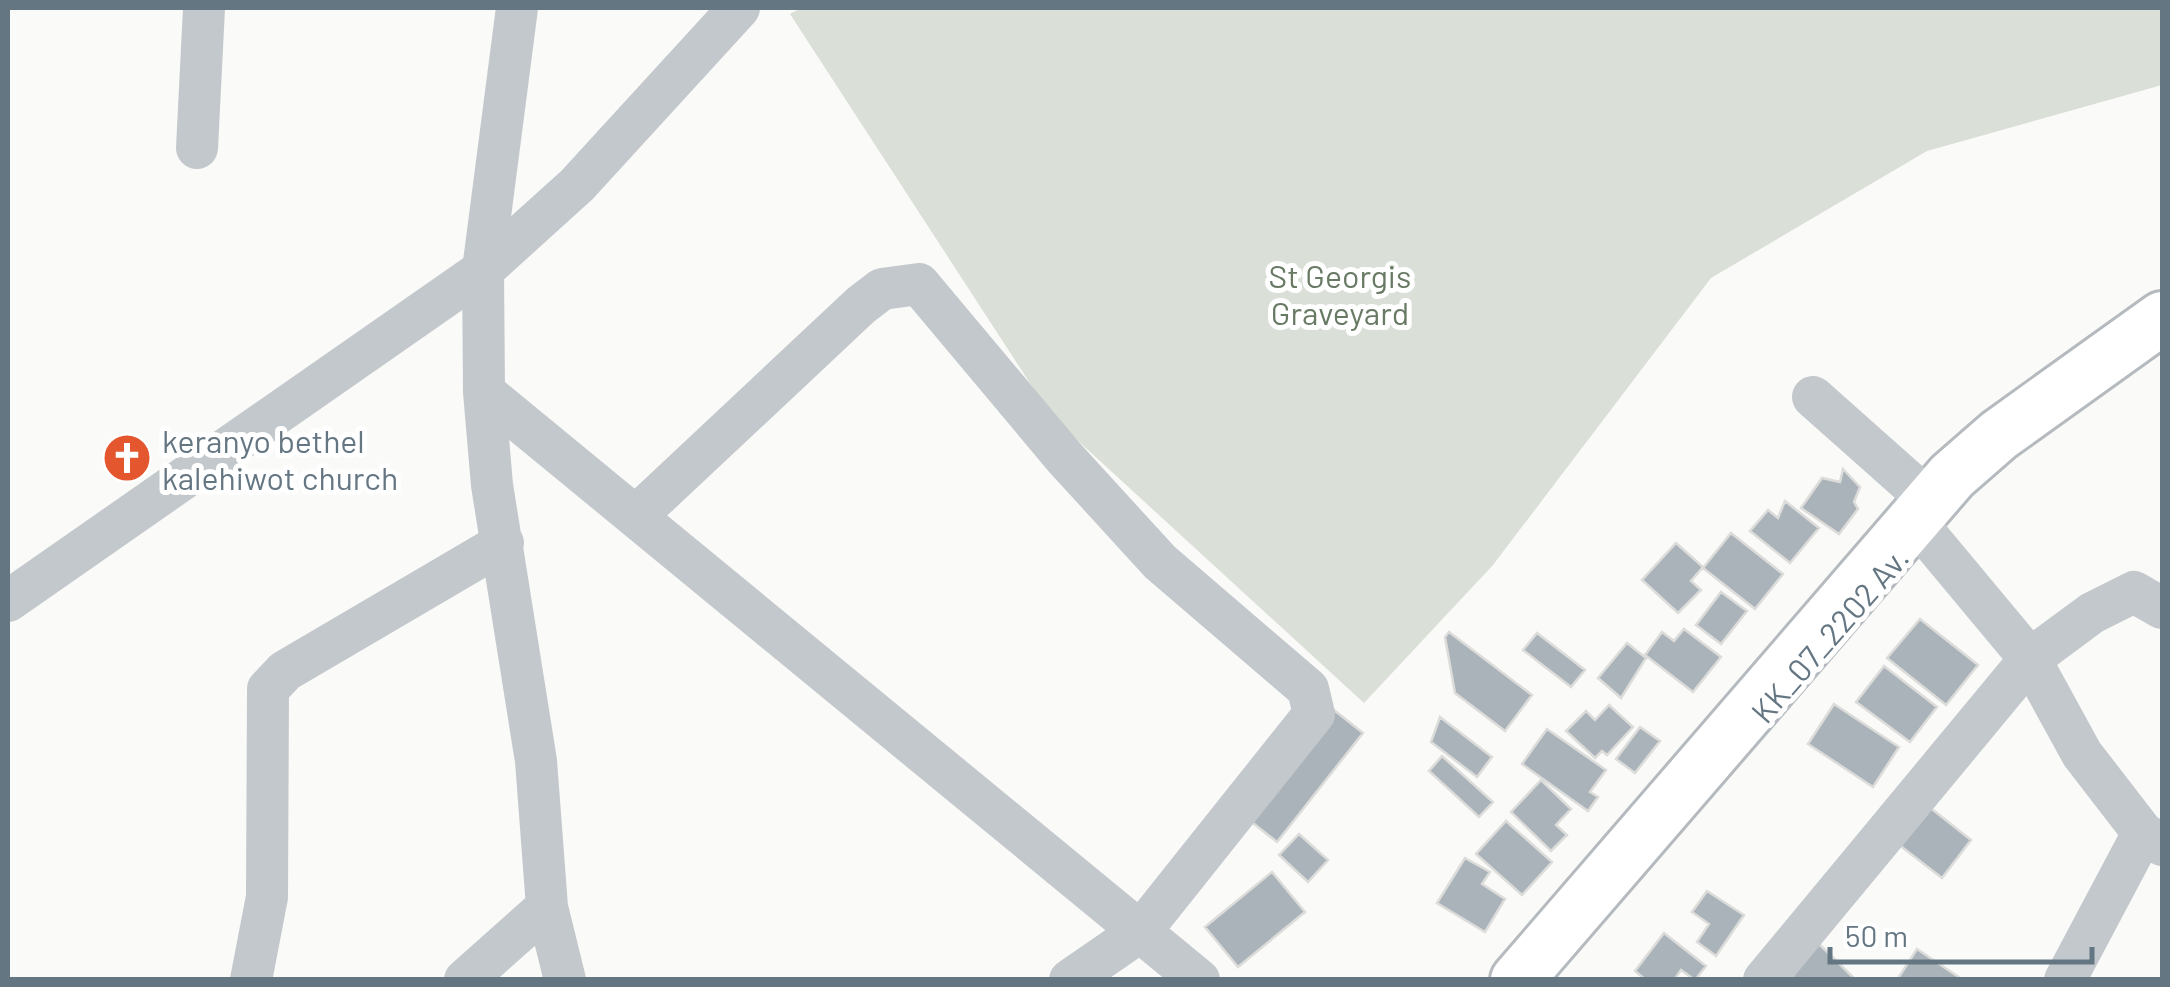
<svg xmlns="http://www.w3.org/2000/svg" width="2170" height="987" viewBox="0 0 2170 987" font-family="Barlow,sans-serif">
	<style>
		.green { fill: #dadfd7 }
		.building { fill: #aab3b9; stroke: #dcdcda; stroke-width: 2.5 }
		.lines { fill: none; stroke-linecap: round; stroke-linejoin: round }
		.major-casing { stroke: #b5babe; stroke-width: 58 }
		.minor { stroke: #c3c8cc; stroke-width: 42 }
		.major { stroke: #fff; stroke-width: 52 }
		.labels { text-anchor: middle; dominant-baseline: central; stroke-width: 10; stroke-linejoin: round; paint-order: stroke }
		.park-label { font-size: 32px; fill: #687a64; stroke: #fff }
		.poi-label { font-size: 32px; fill: #657683; stroke: #fff; text-anchor: start }
		.street-label { font-size: 32px; fill: #657683; stroke: #fff }
	</style>
	<rect width="100%" height="100%" fill="#fafaf8"/>
	<!-- green -->
	<path class="green" d="M 801,8 L 2162,8 L 2162,85 L 1927,151 L 1711,278 L 1493,565 L 1364,703 L 1052,417 L 790,14 Z"/>
	<!-- building -->
	<path class="building" d="M 1843,469 L 1860,487 L 1854,502 L 1858,509 L 1839,534 L 1801,508 L 1822,478 L 1840,482 Z
		M 1785,501 L 1819,528 L 1790,563 L 1750,531 L 1768,510 L 1778,518 Z
		M 1731,533 L 1783,574 L 1755,609 L 1703,568 Z
		M 1676,543 L 1703,567 L 1691,581 L 1701,590 L 1678,613 L 1642,580 Z
		M 1721,592 L 1747,611 L 1721,644 L 1696,625 Z
		M 1920,619 L 1978,665 L 1946,705 L 1887,658 Z
		M 1684,629 L 1721,657 L 1693,692 L 1645,655 L 1662,632 L 1674,641 Z
		M 1449,632 L 1532,695 L 1505,731 L 1455,693 L 1445,637 Z
		M 1537,633 L 1585,670 L 1571,687 L 1523,650 Z
		M 1627,643 L 1646,658 L 1621,698 L 1598,678 Z
		M 1884,666 L 1937,707 L 1910,742 L 1856,702 Z
		M 1320,699 L 1363,733 L 1277,842 L 1234,808 Z
		M 1834,704 L 1899,747 L 1873,787 L 1808,744 Z
		M 1609,705 L 1633,727 L 1607,755 L 1602,751 L 1595,758 L 1566,731 L 1586,711 L 1595,720 Z
		M 1440,717 L 1492,757 L 1477,777 L 1431,742 Z
		M 1640,727 L 1660,741 L 1635,773 L 1616,759 Z
		M 1547,729 L 1606,770 L 1590,792 L 1598,797 L 1588,811 L 1522,764 Z
		M 1442,756 L 1493,802 L 1479,817 L 1429,771 Z
		M 1541,780 L 1571,809 L 1556,825 L 1567,835 L 1551,851 L 1511,812 Z
		M 1928,806 L 1971,840 L 1942,878 L 1898,844 Z
		M 1506,821 L 1552,862 L 1522,895 L 1476,854 Z
		M 1299,834 L 1328,860 L 1308,882 L 1279,855 Z
		M 1465,858 L 1490,872 L 1482,884 L 1505,899 L 1485,932 L 1437,903 Z
		M 1272,872 L 1305,912 L 1238,967 L 1205,927 Z
		M 1707,891 L 1744,915 L 1716,956 L 1697,942 L 1709,924 L 1692,912 Z
		M 1664,933 L 1706,966 L 1695,980 L 1681,970 L 1674,980 L 1646,980 L 1635,971 Z
		M 1817,942 L 1856,980 L 1796,980 L 1788,971 Z
		M 1917,949 L 1963,980 L 1897,980 Z"/>
	<g class="lines">
		<!-- major casing -->
		<g class="major-casing">
			<path id="major" d="M 1517,980 L 1952,476 L 1999,435 L 2162,318"/>
		</g>
		<!-- minor -->
		<path class="minor" d="M 517,8 L 483,270 L 484,392 L 1199,980
			M 197,148 L 204,8
			M 484,392 L 492,485 L 536,761 L 547,907 L 565,980
			M 1813,397 L 1930,501
			M 636,516 L 861,305 L 882,289 L 919,284 L 1064,457 L 1160,562 L 1308,689 L 1314,714 L 1141,931 L 1070,980
			M 1920,527 L 2030,659 L 2082,754 L 2143,833
			M 8,601 L 483,270 L 577,185 L 739,8
			M 251,980 L 267,897 L 268,689 L 285,671 L 503,543
			M 465,980 L 547,907
			M 1764,980 L 2030,659 L 2092,613 L 2134,592 L 2162,608
			M 2065,980 L 2143,833 L 2162,845"/>
		<!-- major -->
		<use href="#major" class="major"/>
	</g>
	<!-- icons -->
	<defs>
		<g id="church-disc" transform="scale(2.5)"><circle r="9.5" fill="#e4572e" stroke="#fff"/><path d="M-1.2-6h2.4v3.5h3.3v2.4h-3.3V6h-2.4V-.1h-3.3v-2.4h3.3Z" fill="#fff"/></g>
	</defs>
	<g fill-rule="evenodd">
		<use href="#church-disc" x="127" y="458"/>
	</g>
	<g class="labels">
		<!-- park labels -->
		<g class="park-label">
			<text x="1340" y="275">St Georgis<tspan x="1340" dy="37">Graveyard</tspan></text>
		</g>
		<!-- poi labels -->
		<g class="poi-label">
			<text x="162" y="440">keranyo bethel<tspan x="162" dy="37">kalehiwot church</tspan></text>
		</g>
		<!-- street labels -->
		<g class="street-label">
			<text transform="translate(1829 634) rotate(-49)">KK_07_2202 Av.</text>
		</g>
	</g>
	<!-- border -->
	<rect width="2170" height="987" fill="none" stroke="#657683" stroke-width="20"/>
	<!-- scale -->
	<path d="M1830 947v15h262v-15" fill="none" stroke="#657683" stroke-width="5"/>
	<text x="1845" y="947" font-size="30" fill="#657683" stroke="#ffffff" stroke-width="8" paint-order="stroke">50 m</text>
</svg>
